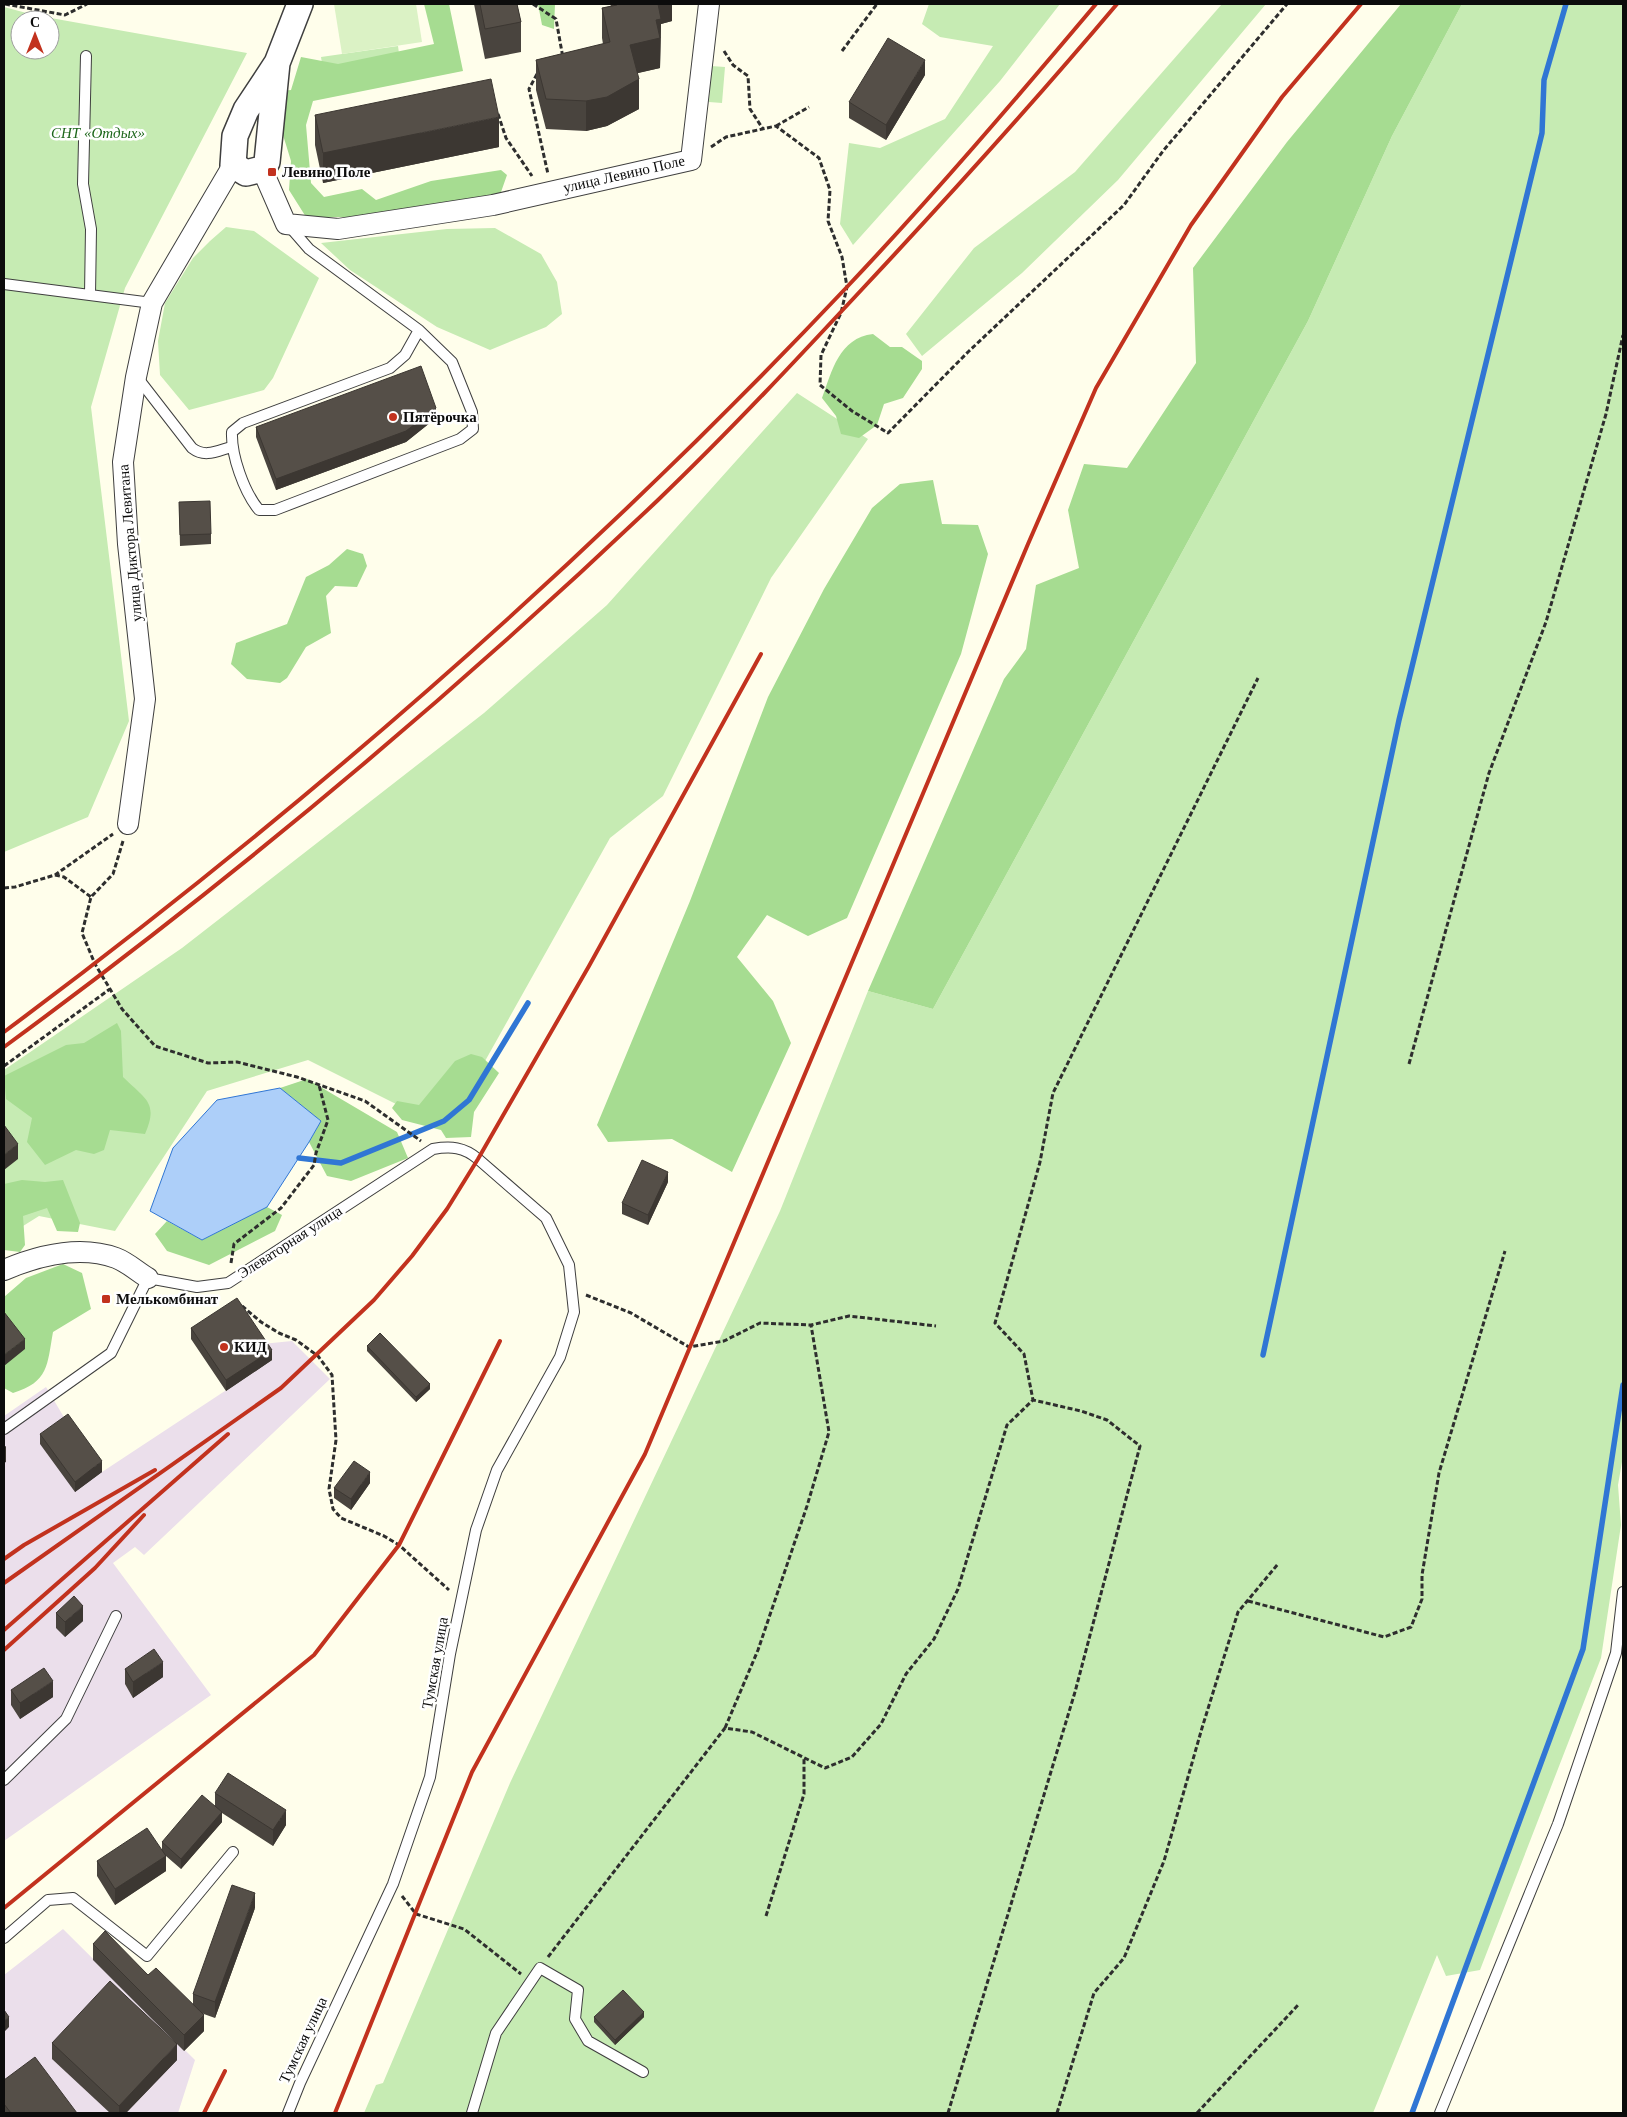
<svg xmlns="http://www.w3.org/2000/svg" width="1627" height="2117" viewBox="0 0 1627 2117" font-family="Georgia,serif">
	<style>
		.industrial { fill: #ebdfeb }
		.green { fill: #c6ebb3; fill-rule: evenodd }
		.forest { fill: #a6dc91 }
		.pitch { fill: #dbf2c5 }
		.water { fill: #adcff9; stroke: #3076d4 }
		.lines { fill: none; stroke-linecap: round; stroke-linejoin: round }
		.stream { stroke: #3076d4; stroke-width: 5.5 }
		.service-casing { stroke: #3f3f3f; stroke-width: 12 }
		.minor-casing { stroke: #3f3f3f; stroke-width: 22 }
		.tertiary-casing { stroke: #3f3f3f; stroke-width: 28 }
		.path { stroke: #2e2e2e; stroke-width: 3; stroke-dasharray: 5 2.5; stroke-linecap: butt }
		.service { stroke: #fff; stroke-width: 10 }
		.minor { stroke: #fff; stroke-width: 20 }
		.tertiary { stroke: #fff; stroke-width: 25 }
		.rail { stroke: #c2321e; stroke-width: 4 }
		.wall { fill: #49443e }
		.shaded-wall { fill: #3c3732 }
		.building { fill: #554f48; stroke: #3c3732 }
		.poi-dot { fill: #c2321e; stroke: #fff; stroke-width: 2 }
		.labels { text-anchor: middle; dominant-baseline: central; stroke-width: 5; stroke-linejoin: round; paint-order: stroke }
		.park-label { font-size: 15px; font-style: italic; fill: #1c661a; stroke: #fff }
		.poi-label { font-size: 15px; font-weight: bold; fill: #0c0c0c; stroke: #fff; text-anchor: start }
		.street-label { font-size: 15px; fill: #0c0c0c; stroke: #fff }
	</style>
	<rect width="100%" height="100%" fill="#fffeeb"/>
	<!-- industrial -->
	<path class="industrial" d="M 292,1341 L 330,1379 L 144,1555 L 135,1547 L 113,1563 L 211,1695 L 4,1841 L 4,1416 L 46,1387 L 68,1424 L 102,1472 L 272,1360 L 262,1344 Z
		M 63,1929 L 195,2060 L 178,2113 L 4,2113 L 4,1975 Z"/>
	<!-- green -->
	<path class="green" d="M 929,4 L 1060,4 L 1000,81 L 853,245 L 840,224 L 849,143 L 880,148 L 945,119 L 993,46 L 940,37 L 922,24 Z
		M 1222,4 L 1266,4 L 1118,180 L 1022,273 L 922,356 L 906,334 L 974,248 L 1075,172 Z
		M 1462,4 L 1623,4 L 1623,1456 L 1618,1485 L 1621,1525 L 1601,1658 L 1480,1970 L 1446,1976 L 1437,1955 L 1373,2113 L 364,2113 L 376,2085 L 383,2083 L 510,1783 L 780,1211 L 868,991 L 933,1009 L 1308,321 L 1392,136 Z
		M 4,7 L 34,15 L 247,53 L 125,288 L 91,407 L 129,721 L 88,817 L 4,852 ZM 20,20 L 50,20 L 50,50 L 20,50 Z
		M 398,46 L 402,76 L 326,88 L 321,57 Z
		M 711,66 L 725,67 L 722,103 L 709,102 Z
		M 226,227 L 254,231 L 319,278 L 273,378 L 264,390 L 189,410 L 160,375 L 158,341 L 165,303 L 193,258 L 210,241 Z
		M 495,228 L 541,254 L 557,282 L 562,314 L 546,327 L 490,350 L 437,327 L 350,270 L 321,243 L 447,229 Z
		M 797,393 L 868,439 L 771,578 L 663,796 L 610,838 L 457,1111 L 420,1116 L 308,1060 L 207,1091 L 115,1231 L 39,1216 L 4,1238 L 4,1070 L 182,948 L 484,713 L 607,605 Z"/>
	<!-- forest -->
	<path class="forest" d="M 424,4 L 449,4 L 463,71 L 313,101 L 306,125 L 311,183 L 324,197 L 362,189 L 376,200 L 431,181 L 501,170 L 507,175 L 501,192 L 486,199 L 379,217 L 306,217 L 289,190 L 291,161 L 275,109 L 281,91 L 291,90 L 301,57 L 338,64 L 434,44 Z
		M 538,4 L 555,4 L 554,29 L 542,25 Z
		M 1401,4 L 1462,4 L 1392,136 L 1308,321 L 933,1009 L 868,991 L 1004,679 L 1026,649 L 1036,585 L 1079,568 L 1068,510 L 1084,464 L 1127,468 L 1196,363 L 1193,268 L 1287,142 Z
		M 873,334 L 890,347 L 902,347 L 922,361 L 922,369 L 903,398 L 884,404 L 877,425 L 859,438 L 841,434 L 836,416 L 822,398 C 832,371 839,338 873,334 Z
		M 933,480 L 942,524 L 978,525 L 988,554 L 961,654 L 847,918 L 808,936 L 767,915 L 737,957 L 773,1001 L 791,1043 L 732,1172 L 672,1139 L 608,1142 L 597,1125 L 690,901 L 768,697 L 824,589 L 872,508 L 900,484 Z
		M 347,549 L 363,554 L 367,566 L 357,587 L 335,586 L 326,596 L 331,633 L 306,647 L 287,678 L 280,683 L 247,679 L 231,664 L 236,643 L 287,624 L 306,577 L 329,565 Z
		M 117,1023 L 121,1031 L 123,1077 C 145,1099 159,1102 145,1134 L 110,1130 L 104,1150 L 94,1154 L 76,1150 L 45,1165 L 27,1142 L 32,1118 L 6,1099 L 4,1076 L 66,1045 L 84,1043 Z
		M 471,1054 L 482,1057 L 499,1073 L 474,1112 L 471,1137 L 446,1138 L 441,1130 L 402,1120 L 392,1108 L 397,1101 L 419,1105 L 455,1061 Z
		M 307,1079 L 397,1132 L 408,1158 L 351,1181 L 327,1176 L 309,1142 L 321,1121 L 280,1088 Z
		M 22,1180 L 45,1182 L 63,1180 L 80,1223 L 78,1232 L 57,1231 L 47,1208 L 23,1216 L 25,1245 L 20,1252 L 4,1250 L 4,1184 Z
		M 267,1207 L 282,1215 L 275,1231 L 209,1265 L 167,1251 L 155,1234 L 167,1221 L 202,1240 Z
		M 63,1264 L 82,1273 L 91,1309 L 53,1332 C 47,1365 49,1382 13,1393 L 4,1388 L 4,1297 L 26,1278 Z"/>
	<!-- pitch -->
	<path class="pitch" d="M 334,4 L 416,4 L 422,42 L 342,54 Z"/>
	<!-- water -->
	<path class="water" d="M 280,1088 L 321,1121 L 309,1142 L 267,1207 L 202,1240 L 150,1211 L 173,1148 L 217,1100 Z"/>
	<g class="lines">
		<!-- stream -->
		<path class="stream" d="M 299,1158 L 341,1163 L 444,1121 L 469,1100 L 528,1003
			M 1263,1355 L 1399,720 L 1542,133 L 1544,80 L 1566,4
			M 1412,2113 L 1583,1649 L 1623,1385"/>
		<!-- service casing -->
		<g class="service-casing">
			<path id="service" d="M 86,56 L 83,184 L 91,229 L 90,295
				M 289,226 L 309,249 L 419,330 L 452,362 L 472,412 L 473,429 L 460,439 L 275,510 L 259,510 C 244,492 231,455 232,432 L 243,423 L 390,368 L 405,355 L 419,330
				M 4,284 L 152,303
				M 137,377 L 192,448 C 205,458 217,451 231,447
				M 4,1429 L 111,1353 L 148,1278 L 197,1287 L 228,1283 L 433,1149 C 451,1146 464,1147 478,1159 L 546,1218 L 569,1265 L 574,1312 L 560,1357 L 497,1470 L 476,1530 L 450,1654 L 430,1777 L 393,1884 L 300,2083 L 288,2113
				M 4,1780 L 66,1719 L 116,1616
				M 4,1938 L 48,1900 L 73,1898 L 147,1956 L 233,1852
				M 472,2113 L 496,2033 L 540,1968 L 578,1990 L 575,2019 L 588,2041 L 643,2072
				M 1440,2113 L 1558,1824 L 1616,1653 L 1623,1592"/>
		</g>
		<!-- minor casing -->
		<g class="minor-casing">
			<path id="minor" d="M 262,169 L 286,224 L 338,229 L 493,205 L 691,160 L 709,4
				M 128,824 L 145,699 L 128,544 L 123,462 L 136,377 L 152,303 L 233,165
				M 4,1270 C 37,1256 80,1245 116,1258 C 127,1262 138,1272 148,1278"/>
		</g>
		<!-- tertiary casing -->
		<g class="tertiary-casing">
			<path id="tertiary" d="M 277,63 L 267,162 L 262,169 L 246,173 L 233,165 L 235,136 L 246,110 L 277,63 L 300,4"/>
		</g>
		<!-- path -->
		<path class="path" d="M 5,4 L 65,15 L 87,4
			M 533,4 L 556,19 L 563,58
			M 724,51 L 733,65 L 748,76 L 750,109 L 763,129
			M 842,51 L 877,4
			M 537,74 L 529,89 L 548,174
			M 498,114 L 506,138 L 532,176
			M 776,126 L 809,107
			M 711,147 L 726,137 L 776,126 L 819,158 L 830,190 L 828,221 L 842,257 L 847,287 L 841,313 L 821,355 L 820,385 L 852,411 L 888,433 L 968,352 L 1124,205 L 1163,151 L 1287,4
			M 123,841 L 113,874 L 91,897 L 82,933 L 95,964 L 122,1009 L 155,1046 L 208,1063 L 237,1062 L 297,1077 L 365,1101 L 421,1141
			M 55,875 L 64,877 L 91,897
			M 4,888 L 15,887 L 55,875 L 113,834
			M 1409,1064 L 1489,773 L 1546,622 L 1606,414 L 1623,335
			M 4,1066 L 110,989
			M 231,1263 L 234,1244 L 281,1208 L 314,1165 L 316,1153 L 328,1120 L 319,1085
			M 586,1295 L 631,1313 L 689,1347 L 724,1341 L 760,1323 L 811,1325 L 849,1316 L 936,1326
			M 242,1306 L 261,1322 L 279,1333 L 296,1340 L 318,1356 L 332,1375 L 336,1440 L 329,1489 L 333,1509 L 341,1518 L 384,1536 L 399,1545 L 449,1590
			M 1248,1601 L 1384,1637 L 1411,1627 L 1422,1599 L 1422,1575 L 1439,1473 L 1505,1251
			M 725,1728 L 758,1650 L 807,1506 L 829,1432 L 811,1325
			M 402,1896 L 416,1914 L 464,1929 L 521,1974
			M 766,1916 L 804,1794 L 804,1758
			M 548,1957 L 725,1728 L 752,1732 L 825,1768 L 852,1757 L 881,1724 L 906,1674 L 934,1639 L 958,1589 L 1007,1425 L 1033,1400 L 1024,1354 L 995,1323 L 1040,1162 L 1053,1093 L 1258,678
			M 948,2113 L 1075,1692 L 1140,1446 L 1107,1420 L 1081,1411 L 1033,1400
			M 1057,2113 L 1094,1993 L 1124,1958 L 1164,1861 L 1202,1728 L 1238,1612 L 1278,1564
			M 1197,2113 L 1299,2004"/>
		<!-- service -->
		<use href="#service" class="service"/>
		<!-- minor -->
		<use href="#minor" class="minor"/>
		<!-- tertiary -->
		<use href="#tertiary" class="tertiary"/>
		<!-- rail -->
		<path class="rail" d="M 4,1032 C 305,808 589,560 846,288 C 933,196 1015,100 1096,4
			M 4,1047 C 233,879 452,696 658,500 C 730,431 798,358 866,285 C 952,193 1036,100 1117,4
			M 4,1559 L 24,1545 L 155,1470
			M 4,1583 L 281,1388 L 374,1300 L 412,1256 L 447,1209 L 478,1159 L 589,966 L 761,654
			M 4,1630 L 228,1434
			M 4,1650 L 95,1568 L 144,1515
			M 4,1908 L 314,1655 L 399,1545 L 500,1341
			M 204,2113 L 225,2071
			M 335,2113 L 472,1772 L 645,1454 L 1028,544 L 1096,388 L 1191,225 L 1282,97 L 1361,4"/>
	</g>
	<!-- wall -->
	<path class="wall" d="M 20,4 L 63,4 L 63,5 Z
		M 474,4 L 517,4 L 521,22 L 521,52 L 485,59 Z
		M 610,4 L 672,4 L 672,21 L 661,24 L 660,68 L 637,73 L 639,109 L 607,126 L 586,131 L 546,129 L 536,90 L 536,60 L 603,44 L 602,38 L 602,8 L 611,6 Z
		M 925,75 L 886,140 L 849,118 L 849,102 Z
		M 315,115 L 499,147 L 323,183 L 315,145 Z
		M 436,418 L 406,442 L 276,490 L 256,437 L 256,427 Z
		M 179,502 L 211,534 L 211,544 L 180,546 Z
		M 668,1182 L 648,1225 L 622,1214 L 622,1203 Z
		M 191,1328 L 272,1360 L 226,1391 L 191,1339 Z
		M 367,1346 L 430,1389 L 416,1402 L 367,1351 Z
		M 40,1434 L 102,1472 L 75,1492 L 40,1444 Z
		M 370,1483 L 351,1510 L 334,1498 L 334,1488 Z
		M 56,1613 L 83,1621 L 65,1637 L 56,1628 Z
		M 125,1669 L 163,1677 L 133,1698 L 125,1684 Z
		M 11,1690 L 53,1697 L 20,1719 L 11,1705 Z
		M 215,1793 L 286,1825 L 273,1846 L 222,1813 L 222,1822 L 181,1869 L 166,1856 L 166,1871 L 115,1905 L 97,1876 L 97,1861 L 162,1849 L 162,1842 L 215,1806 Z
		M 255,1908 L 215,2018 L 201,2013 L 204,2031 L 184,2051 L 93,1960 L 93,1944 L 148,1975 L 193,2005 L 193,1994 Z
		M 594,2017 L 644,2017 L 615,2045 L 594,2022 Z
		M 52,2043 L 177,2060 L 126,2113 L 110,2113 L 52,2059 Z
		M 4,2080 L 77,2113 L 4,2113 Z"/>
	<!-- shaded-wall -->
	<path class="shaded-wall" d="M 655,4 L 672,4 L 672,21 L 661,24 L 660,68 L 630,75 L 630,45 Z
		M 925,60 L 925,75 L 886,140 L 886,125 Z
		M 639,79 L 639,109 L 607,126 L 586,131 L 586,101 Z
		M 499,117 L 499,147 L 323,183 L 323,153 Z
		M 436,408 L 436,418 L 406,442 L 276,490 L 276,479 Z
		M 18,1144 L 18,1159 L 4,1170 L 4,1155 Z
		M 668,1172 L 668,1182 L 648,1225 L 648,1215 Z
		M 25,1339 L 25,1349 L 4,1366 L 4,1355 Z
		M 272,1350 L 272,1360 L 226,1391 L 226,1380 Z
		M 430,1384 L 430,1389 L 416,1402 L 416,1397 Z
		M 6,1446 L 6,1462 L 4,1463 L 4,1447 Z
		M 102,1461 L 102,1472 L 75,1492 L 75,1482 Z
		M 370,1472 L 370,1483 L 351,1510 L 351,1499 Z
		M 83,1606 L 83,1621 L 65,1637 L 65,1622 Z
		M 163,1662 L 163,1677 L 133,1698 L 133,1682 Z
		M 53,1681 L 53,1697 L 20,1719 L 20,1703 Z
		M 286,1810 L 286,1825 L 273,1846 L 273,1830 Z
		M 222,1812 L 222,1822 L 181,1869 L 181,1859 Z
		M 166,1856 L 166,1871 L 115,1905 L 115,1889 Z
		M 255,1893 L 255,1908 L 215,2018 L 215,2002 Z
		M 644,2012 L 644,2017 L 615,2045 L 615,2040 Z
		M 204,2015 L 204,2031 L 184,2051 L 184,2035 Z
		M 9,2017 L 9,2027 L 4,2032 L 4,2021 Z
		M 177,2044 L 177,2060 L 126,2113 L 119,2113 L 119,2106 Z"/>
	<!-- building -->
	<path class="building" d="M 480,4 L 517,4 L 521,22 L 485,29 Z
		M 617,4 L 658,4 L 661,19 L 656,20 L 660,38 L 630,45 L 639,79 L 607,97 L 586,101 L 546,99 L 536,60 L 610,42 L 602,8 L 617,5 Z
		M 888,38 L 925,60 L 886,125 L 849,102 Z
		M 491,79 L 499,117 L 323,153 L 315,115 Z
		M 421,366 L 436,408 L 406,431 L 276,479 L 256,427 Z
		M 210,501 L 211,534 L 180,535 L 179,502 Z
		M 4,1125 L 18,1144 L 4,1155 Z
		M 642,1160 L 668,1172 L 648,1215 L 622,1203 Z
		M 237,1298 L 272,1350 L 226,1380 L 191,1328 Z
		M 4,1312 L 25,1339 L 4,1355 Z
		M 380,1333 L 430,1384 L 416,1397 L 367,1346 Z
		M 68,1414 L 102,1461 L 75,1482 L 40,1434 Z
		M 354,1461 L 370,1472 L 351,1499 L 334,1488 Z
		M 74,1596 L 83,1606 L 65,1622 L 56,1613 Z
		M 154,1649 L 163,1662 L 133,1682 L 125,1669 Z
		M 44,1668 L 53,1681 L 20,1703 L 11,1690 Z
		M 228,1773 L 286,1810 L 273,1830 L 215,1793 Z
		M 202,1795 L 222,1812 L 181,1859 L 162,1842 Z
		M 147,1828 L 166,1856 L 115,1889 L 97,1861 Z
		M 232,1885 L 255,1893 L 215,2002 L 193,1994 Z
		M 105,1931 L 148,1975 L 156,1968 L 204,2015 L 184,2035 L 93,1944 Z
		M 110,1981 L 177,2044 L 119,2106 L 52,2043 Z
		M 623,1990 L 644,2012 L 615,2040 L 594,2017 Z
		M 4,2010 L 9,2017 L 4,2021 Z
		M 35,2057 L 77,2113 L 11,2113 L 4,2104 L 4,2080 Z"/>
	<!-- markers -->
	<g class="poi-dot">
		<rect x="267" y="167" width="10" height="10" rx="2.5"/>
		<circle cx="393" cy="417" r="5"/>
		<rect x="101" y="1294" width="10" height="10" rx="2.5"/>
		<circle cx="224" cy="1347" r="5"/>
	</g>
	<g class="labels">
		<!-- park labels -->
		<g class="park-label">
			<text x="98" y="133">СНТ «Отдых»</text>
		</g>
		<!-- poi labels -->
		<g class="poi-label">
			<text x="282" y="172">Левино Поле</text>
			<text x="403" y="417">Пятёрочка</text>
			<text x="116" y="1299">Мелькомбинат</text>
			<text x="234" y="1347">КИД</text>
		</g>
		<!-- street labels -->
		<g class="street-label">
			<text transform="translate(624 174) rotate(-13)">улица Левино Поле</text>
			<text transform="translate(130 543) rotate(-95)">улица Диктора Левитана</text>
			<text transform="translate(290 1242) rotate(-33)">Элеваторная улица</text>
			<text transform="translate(435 1663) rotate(-80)">Тумская улица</text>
			<text transform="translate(303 2040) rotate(-65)">Тумская улица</text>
		</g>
	</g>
	<!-- border -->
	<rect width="1627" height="2117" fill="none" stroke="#0c0c0c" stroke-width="10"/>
	<!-- north arrow -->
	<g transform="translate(35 35)"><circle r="24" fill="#ffffff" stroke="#9e9e9e"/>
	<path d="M0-4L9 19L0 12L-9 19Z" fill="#c2321e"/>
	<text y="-8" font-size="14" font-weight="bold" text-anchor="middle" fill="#0c0c0c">С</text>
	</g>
</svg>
